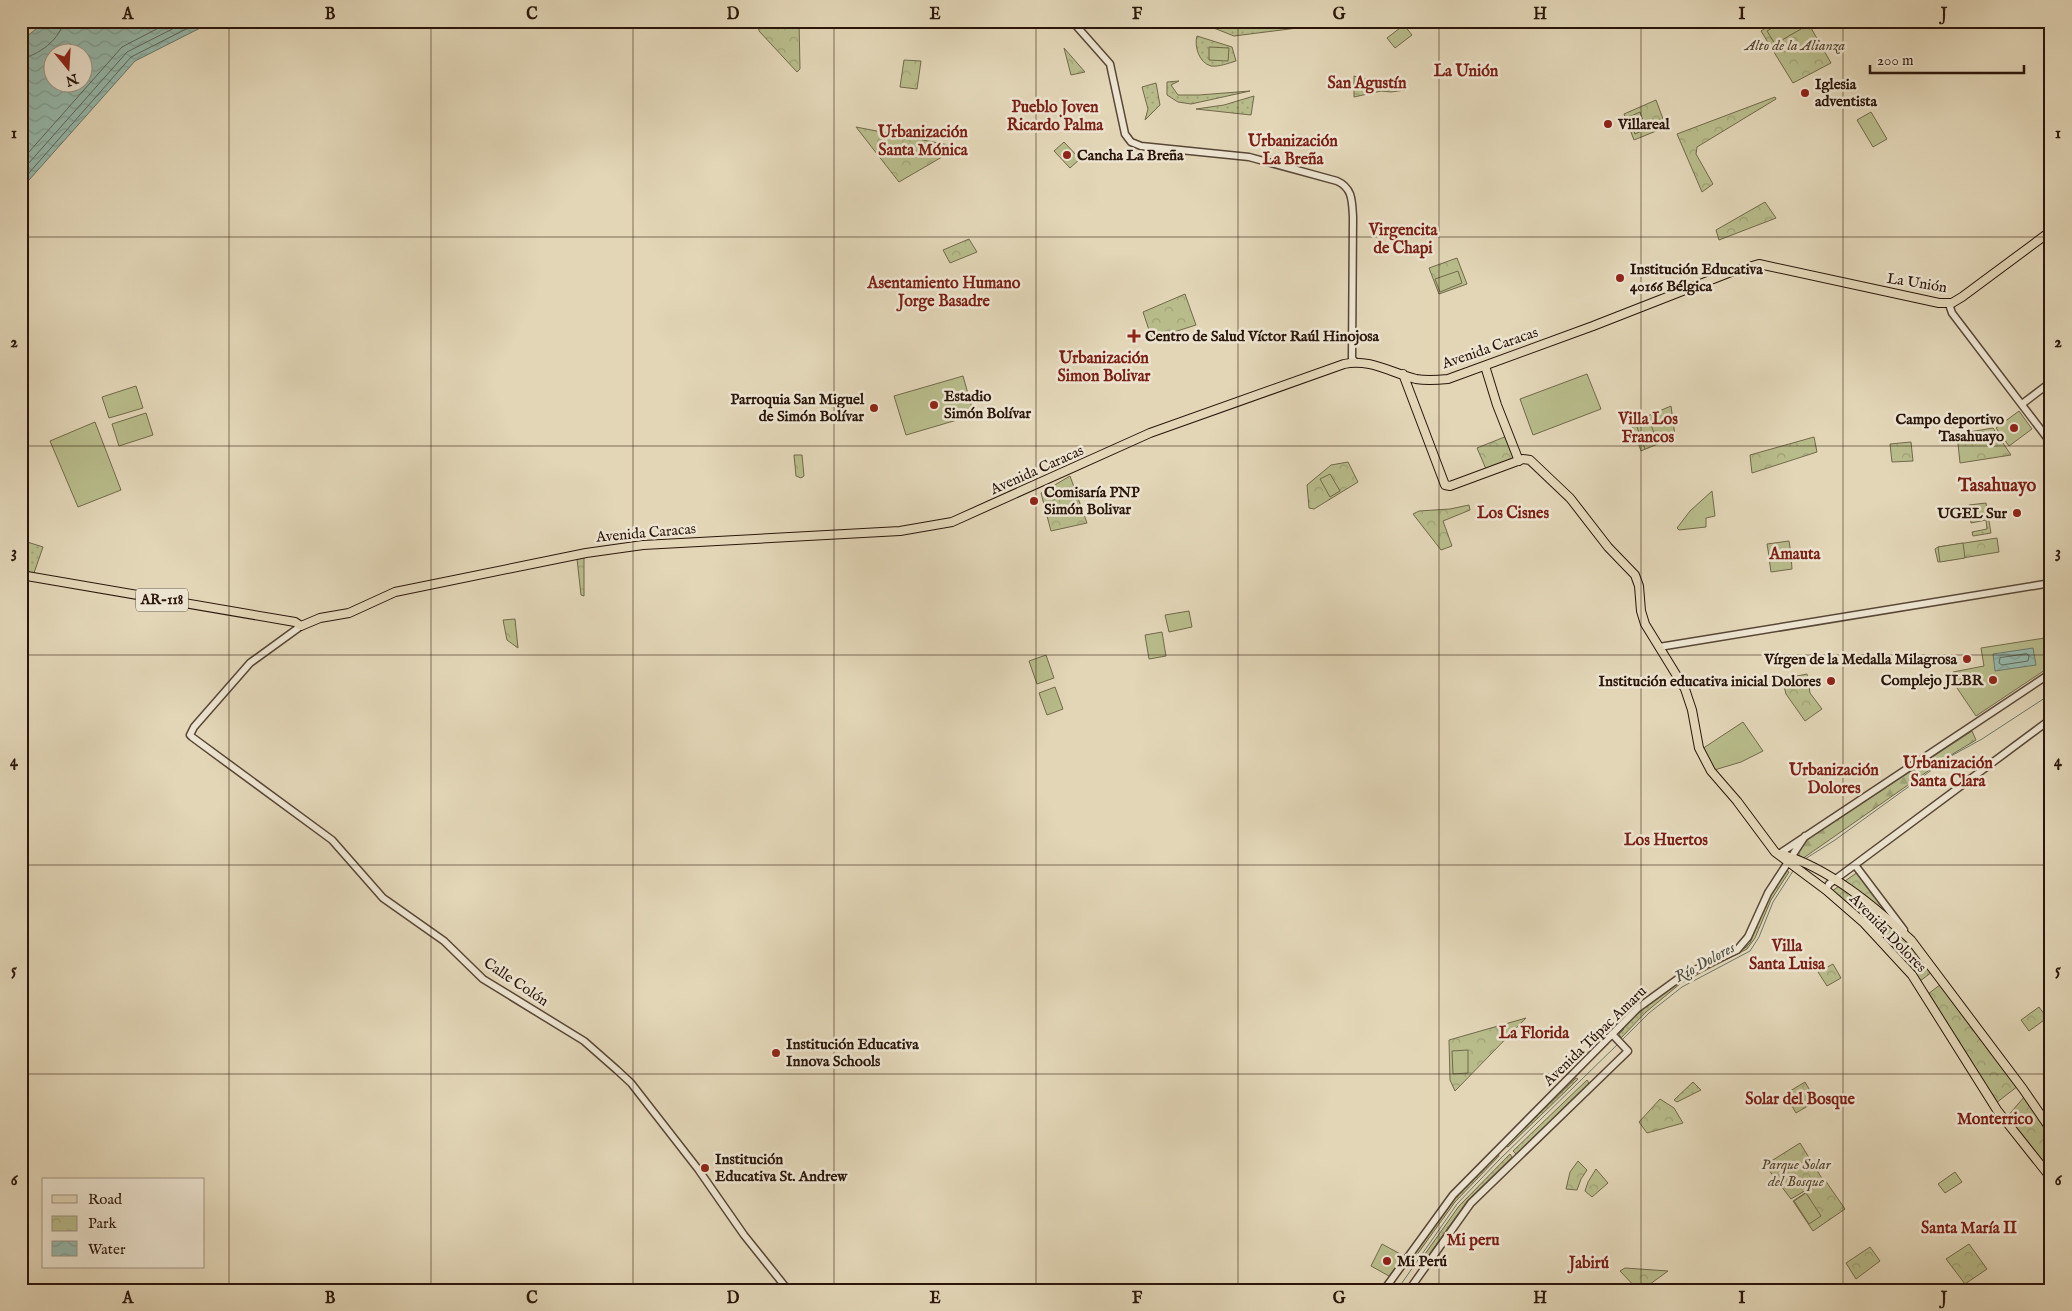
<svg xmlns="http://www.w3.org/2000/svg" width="2072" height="1311" viewBox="0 0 2072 1311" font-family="'IM FELL English',serif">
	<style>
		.grass { fill: url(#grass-dots); stroke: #72694b }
		.forest { fill: url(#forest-firs); stroke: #72694b }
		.park { fill: url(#park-crowns); stroke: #72694b }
		.garden { fill: #b8bc8b; stroke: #72694b }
		.water { fill: url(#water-waves); stroke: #6b786c; fill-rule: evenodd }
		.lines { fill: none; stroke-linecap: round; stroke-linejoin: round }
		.shore { stroke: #60685c; stroke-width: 1 }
		.stream { stroke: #6b786c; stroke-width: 1 }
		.minor-casing { stroke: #594636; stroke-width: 9 }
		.major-casing { stroke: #2b160b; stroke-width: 10 }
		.minor { stroke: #ece4d0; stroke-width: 6 }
		.major { stroke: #e2d6b7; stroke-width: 8 }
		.grid { fill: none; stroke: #2b160b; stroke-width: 1; stroke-opacity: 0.55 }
		.poi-dot { fill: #8f2418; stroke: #ece4d0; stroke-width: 2 }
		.labels { text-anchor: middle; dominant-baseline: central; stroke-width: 5; stroke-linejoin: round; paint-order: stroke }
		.shield { fill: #ece4d0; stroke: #655446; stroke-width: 1 }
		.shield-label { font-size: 14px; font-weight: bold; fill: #2b160b }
		.park-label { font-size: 15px; font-style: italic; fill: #554831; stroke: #ece4d0 }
		.poi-label { font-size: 15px; font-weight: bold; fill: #2b160b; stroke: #ece4d0; text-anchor: start }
		.street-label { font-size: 15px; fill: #2b160b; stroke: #ece4d0 }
		.neighbourhood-label { font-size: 16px; font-weight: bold; fill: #7a1f14; stroke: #ece4d0 }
		.water-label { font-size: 16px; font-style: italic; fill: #504f43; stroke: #ece4d0 }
		.quarter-label { font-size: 18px; font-weight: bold; fill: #7a1f14; stroke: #ece4d0 }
		.neatline { fill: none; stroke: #2b160b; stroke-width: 2 }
		.grid-label { font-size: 16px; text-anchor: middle; font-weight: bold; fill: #2b160b }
	</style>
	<defs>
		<pattern id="grass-dots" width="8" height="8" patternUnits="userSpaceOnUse" patternTransform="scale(1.25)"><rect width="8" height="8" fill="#b8bc8b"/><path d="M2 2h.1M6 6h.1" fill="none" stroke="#9ea177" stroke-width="1.8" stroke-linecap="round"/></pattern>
		<pattern id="forest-firs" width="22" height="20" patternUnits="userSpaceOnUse" patternTransform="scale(1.25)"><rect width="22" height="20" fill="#b8bc8b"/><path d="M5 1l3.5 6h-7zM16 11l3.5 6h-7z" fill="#9ea177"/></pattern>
		<pattern id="park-crowns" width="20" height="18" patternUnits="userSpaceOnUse" patternTransform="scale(1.25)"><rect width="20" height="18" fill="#b8bc8b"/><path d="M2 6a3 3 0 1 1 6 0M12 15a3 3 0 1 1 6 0" fill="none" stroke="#9ea177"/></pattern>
		<pattern id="water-waves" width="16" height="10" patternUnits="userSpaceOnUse" patternTransform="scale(1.25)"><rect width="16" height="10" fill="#95b9ac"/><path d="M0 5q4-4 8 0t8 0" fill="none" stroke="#819e93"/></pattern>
	</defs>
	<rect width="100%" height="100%" fill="#e2d6b7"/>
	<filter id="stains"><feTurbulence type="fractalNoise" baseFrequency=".004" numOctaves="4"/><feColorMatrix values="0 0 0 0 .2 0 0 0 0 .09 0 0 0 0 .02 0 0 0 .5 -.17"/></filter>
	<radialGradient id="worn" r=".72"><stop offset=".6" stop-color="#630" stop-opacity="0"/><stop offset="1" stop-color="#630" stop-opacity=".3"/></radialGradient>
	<!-- grass -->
	<path class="grass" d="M 1196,21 L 1330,21 L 1329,24 L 1234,36 Z
		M 1197,36 L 1232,47 L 1236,61 C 1229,63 1219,67 1211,66 C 1199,63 1194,46 1197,36 Z
		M 1179,81 L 1171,85 L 1178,95 L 1199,95 L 1250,91 L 1191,104 L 1178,102 L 1167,95 L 1167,82 Z
		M 1156,83 L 1160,105 L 1145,120 L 1148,109 L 1142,87 Z
		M 1254,96 L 1251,115 L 1196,109 L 1224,105 Z
		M 1986,503 L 1991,533 L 1973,536 L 1972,532 L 1987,529 L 1986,520 L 1971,523 L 1969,505 Z
		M 21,540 L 43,547 L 34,573 L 21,570 Z
		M 1786,870 L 1789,872 L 1771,900 L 1755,938 L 1747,949 L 1681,983 L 1646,1012 L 1621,1038 L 1619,1034 L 1624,1029 L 1622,1028 L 1643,1007 L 1680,981 L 1745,948 L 1750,943 L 1766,903 Z
		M 1576,1078 L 1578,1079 L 1571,1086 L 1508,1147 L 1506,1146 Z
		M 1587,1080 L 1589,1083 L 1516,1154 L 1513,1151 Z
		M 1693,1082 L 1701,1090 L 1677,1102 L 1674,1100 Z
		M 1498,1154 L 1499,1156 L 1455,1202 L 1416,1256 L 1414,1253 L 1453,1199 Z
		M 1510,1154 L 1512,1157 L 1467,1201 L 1423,1263 L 1420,1261 L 1459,1206 Z"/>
	<!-- forest -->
	<path class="forest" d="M 1972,731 L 1976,740 L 1951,755 L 1802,859 C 1796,853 1800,848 1803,842 Z"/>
	<!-- park -->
	<path class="park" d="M 758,21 L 799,21 L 800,69 L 797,72 L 759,31 Z
		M 1776,21 L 1807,21 L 1831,63 L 1793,83 L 1761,31 Z
		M 1064,48 L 1085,72 L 1071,75 Z
		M 904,60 L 921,61 L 917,89 L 900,87 Z
		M 1354,76 L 1405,90 L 1391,92 L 1381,91 L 1354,97 Z
		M 1775,97 L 1776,99 L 1697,147 L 1696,154 L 1713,184 L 1702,192 L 1677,134 Z
		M 1656,100 L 1666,127 L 1634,140 L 1624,114 Z
		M 856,127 L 959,147 L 899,182 Z
		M 1765,202 L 1776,218 L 1719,240 L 1716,230 Z
		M 969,239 L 977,252 L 950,263 L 943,250 Z
		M 1457,258 L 1467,284 L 1439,294 L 1429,268 Z
		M 1185,294 L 1196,325 L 1152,339 L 1143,312 Z
		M 1671,406 L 1675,436 L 1641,451 L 1631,423 Z
		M 1993,428 L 2011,455 L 1960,463 L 1957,434 Z
		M 1507,436 L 1515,458 L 1486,469 L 1477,448 Z
		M 1814,437 L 1817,452 L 1752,473 L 1750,455 Z
		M 1911,442 L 1913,461 L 1892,462 L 1890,444 Z
		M 794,455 L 802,455 L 804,476 L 801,478 L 796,476 Z
		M 1348,462 L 1358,482 L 1314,509 L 1309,508 L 1307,485 L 1331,465 Z
		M 1070,476 L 1087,523 L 1051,531 L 1041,493 Z
		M 1469,505 L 1470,510 L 1443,521 L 1452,546 L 1441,550 L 1413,514 L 1419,511 L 1450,509 Z
		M 1997,538 L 1999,552 L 1938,562 L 1935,549 L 1938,547 Z
		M 584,557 L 584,596 L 581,595 L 577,559 Z
		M 515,619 L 518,648 L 507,640 L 503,620 Z
		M 1807,674 L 1810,693 L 1822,709 L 1805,721 L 1786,694 L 1782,679 Z
		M 1858,872 L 1885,908 L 1883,912 L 1842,883 Z
		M 1839,886 L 1909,941 L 1932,972 L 1920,981 L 1831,892 Z
		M 1833,964 L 1841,978 L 1827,986 L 1818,972 Z
		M 1941,984 L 2018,1086 L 1996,1103 L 1928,994 Z
		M 2039,1007 L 2047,1018 L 2029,1031 L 2021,1020 Z
		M 1526,1018 L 1455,1091 L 1450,1080 L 1449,1040 Z
		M 1805,1082 L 1816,1101 L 1796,1113 L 1785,1094 Z
		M 2025,1096 L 2043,1120 L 2051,1135 L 2051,1175 L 2006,1118 Z
		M 1660,1099 L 1674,1108 L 1683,1123 L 1647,1133 L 1639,1122 Z
		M 1800,1143 L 1823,1180 L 1791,1199 L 1765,1165 Z
		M 1578,1161 L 1587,1170 L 1581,1179 L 1577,1190 L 1566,1189 L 1570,1172 Z
		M 1596,1169 L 1608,1183 L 1592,1197 L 1585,1191 L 1588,1182 Z
		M 1825,1180 L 1845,1209 L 1813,1231 L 1793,1201 Z
		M 1969,1244 L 1987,1269 L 1965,1284 L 1946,1259 Z
		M 1870,1247 L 1880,1261 L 1856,1279 L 1846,1263 Z
		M 1625,1268 L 1668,1271 L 1642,1290 L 1638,1290 L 1620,1271 Z"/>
	<!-- garden -->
	<path class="garden" d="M 1784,21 L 1797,21 L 1801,29 L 1775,44 L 1767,31 Z
		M 1404,25 L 1412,35 L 1395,48 L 1387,38 Z
		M 1209,47 L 1229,48 L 1228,61 L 1209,60 Z
		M 1640,112 L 1646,129 L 1635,134 L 1629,117 Z
		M 1871,112 L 1887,139 L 1873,147 L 1857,120 Z
		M 1064,142 L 1080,159 L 1070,168 L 1054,151 Z
		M 1458,271 L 1462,283 L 1440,292 L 1435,279 Z
		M 1587,374 L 1601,409 L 1533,435 L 1520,399 Z
		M 963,376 L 974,415 L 906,435 L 894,396 Z
		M 136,386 L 143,408 L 109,418 L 102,397 Z
		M 2019,411 L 2032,429 L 2009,446 L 1996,428 Z
		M 146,413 L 153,435 L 119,446 L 112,424 Z
		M 95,422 L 121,490 L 78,507 L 50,441 Z
		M 1650,422 L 1658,444 L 1645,449 L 1637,427 Z
		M 1330,474 L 1340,491 L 1330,497 L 1320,479 Z
		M 1712,491 L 1715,516 L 1706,518 L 1706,527 L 1679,530 L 1677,528 L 1690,511 Z
		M 1789,541 L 1791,554 L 1769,556 L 1767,544 Z
		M 1963,543 L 1965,558 L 1940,562 L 1938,547 Z
		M 1791,555 L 1792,569 L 1771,572 L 1769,558 Z
		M 1189,611 L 1192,627 L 1169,632 L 1165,615 Z
		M 1162,632 L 1166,656 L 1149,659 L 1145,635 Z
		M 2051,637 L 2051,666 L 1976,716 L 1957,688 L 1953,672 L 1984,666 L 1981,648 Z
		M 1046,655 L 1054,678 L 1037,684 L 1029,661 Z
		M 1055,687 L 1063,709 L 1047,715 L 1039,693 Z
		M 1743,722 L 1763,751 L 1741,762 L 1711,771 L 1702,749 Z
		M 1468,1050 L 1468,1073 L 1453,1074 L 1452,1051 Z
		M 1955,1172 L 1962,1182 L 1945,1193 L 1938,1184 Z
		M 1806,1193 L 1821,1216 L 1809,1224 L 1794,1201 Z
		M 1382,1244 L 1404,1256 L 1389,1276 L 1371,1266 Z"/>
	<!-- water -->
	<path class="water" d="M 46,21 L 214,21 L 135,61 L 21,189 L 21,41 ZM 52,52 L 82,52 L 82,82 L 52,82 Z
		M 2033,648 L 2036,665 L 1995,671 L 1993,654 Z"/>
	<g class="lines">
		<!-- shore -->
		<path class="shore" d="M 21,58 C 37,57 62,38 63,21
			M 21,161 L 122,47 L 172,21
			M 21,172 L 127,52 L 188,21
			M 21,182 L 131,57 L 202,21
			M 2027,654 L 2029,656 L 2028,661 L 2002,665 L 1999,663 L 2000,658 Z"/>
		<!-- stream -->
		<path class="stream" d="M 1805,859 L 1835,840 L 1951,756 L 1982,739 L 2051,694
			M 1621,1041 L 1649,1013 L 1682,987 L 1750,951 L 1759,937 L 1773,902 L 1793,871
			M 1397,1290 L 1457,1204 L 1499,1160 L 1618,1044"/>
		<!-- minor casing -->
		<g class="minor-casing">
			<path id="minor" d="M 1072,21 L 1110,64 L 1125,134 L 1131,142 L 1141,146 L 1249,157 L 1337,181 C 1353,188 1352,202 1353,217 L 1352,358 L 1355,362
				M 1949,304 L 1952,313 L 2051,443
				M 2022,404 L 2051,382
				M 301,626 L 250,663 L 194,727 L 190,735 L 192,737 L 332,840 L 383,898 L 444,941 L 483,979 L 584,1041 L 617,1070 L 631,1083 L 698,1169 L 744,1235 L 788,1290
				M 1659,647 L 2051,583
				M 1779,854 L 2051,673
				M 1855,865 L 1904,930
				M 1826,890 L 1829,884 L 2051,719
				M 1384,1290 L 1453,1195 L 1638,1008 L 1682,976 L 1737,950 L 1748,937 L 1768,893 L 1805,836
				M 1409,1290 L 1471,1203 L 1628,1051 L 1612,1034"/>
		</g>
		<!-- major casing -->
		<g class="major-casing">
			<path id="major" d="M 1485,366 L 1497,405 L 1519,461
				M 1403,374 L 1445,485 L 1450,486 L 1523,459 L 1530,460 L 1570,498 L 1608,547 L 1635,575 L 1639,586 L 1641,611 L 1645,624 L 1685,689 L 1692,710 L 1699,748 L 1711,771 L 1737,801 L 1775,852 L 1826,890 L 1864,923 L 1912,975 L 1997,1110 L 2051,1178
				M 21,575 L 295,622 L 301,626 L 320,618 L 349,613 L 395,592 L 586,553 L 643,545 L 900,531 L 952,522 L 1150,433 L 1344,364 C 1369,358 1392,373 1416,379 C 1427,381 1438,380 1448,379 L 1593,326 L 1731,272 L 1759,264 L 1939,303 L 1952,303 L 1962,297 L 2051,231
				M 1781,854 C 1829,868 1874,906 1911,940 L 2023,1089 L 2051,1130"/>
		</g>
		<!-- minor -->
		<use href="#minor" class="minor"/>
		<!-- major -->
		<use href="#major" class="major"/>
	</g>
	<!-- grid -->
	<path class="grid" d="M 229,21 L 229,1290M 431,21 L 431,1290M 633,21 L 633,1290M 834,21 L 834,1290M 1036,21 L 1036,1290M 1238,21 L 1238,1290M 1439,21 L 1439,1290M 1641,21 L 1641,1290M 1843,21 L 1843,1290M 21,237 L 2051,237M 21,446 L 2051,446M 21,655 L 2051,655M 21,865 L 2051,865M 21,1074 L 2051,1074"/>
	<!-- markers -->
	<g class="poi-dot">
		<circle cx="1805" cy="93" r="5"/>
		<circle cx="1608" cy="124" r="5"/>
		<circle cx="1067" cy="155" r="5"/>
		<circle cx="1620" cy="278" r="5"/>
		<path d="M1131.5 328.5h5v5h5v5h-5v5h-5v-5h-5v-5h5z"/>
		<circle cx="934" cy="405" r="5"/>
		<circle cx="874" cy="408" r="5"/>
		<circle cx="2014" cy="428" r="5"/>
		<circle cx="1034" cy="501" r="5"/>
		<circle cx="2017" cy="513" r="5"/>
		<circle cx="1967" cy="659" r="5"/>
		<circle cx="1993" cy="680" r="5"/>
		<circle cx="1831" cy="681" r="5"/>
		<circle cx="776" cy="1053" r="5"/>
		<circle cx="705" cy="1168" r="5"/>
		<circle cx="1387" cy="1261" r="5"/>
	</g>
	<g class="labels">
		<!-- shield labels -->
		<rect class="shield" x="136" y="588.5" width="52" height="23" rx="4"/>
		<g class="shield-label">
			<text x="162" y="600">AR-118</text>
		</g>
		<!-- park labels -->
		<g class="park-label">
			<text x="1795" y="45">Alto de la Alianza</text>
			<text x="1796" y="1164">Parque Solar<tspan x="1796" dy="17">del Bosque</tspan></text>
		</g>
		<!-- poi labels -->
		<g class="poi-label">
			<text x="1815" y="84">Iglesia<tspan x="1815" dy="17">adventista</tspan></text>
			<text x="1618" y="124">Villareal</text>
			<text x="1077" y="155">Cancha La Breña</text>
			<text x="1630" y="269">Institución Educativa<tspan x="1630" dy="17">40166 Bélgica</tspan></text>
			<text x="1145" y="336">Centro de Salud Víctor Raúl Hinojosa</text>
			<text x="944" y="396">Estadio<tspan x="944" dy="17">Simón Bolívar</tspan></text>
			<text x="864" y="399" text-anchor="end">Parroquia San Miguel<tspan x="864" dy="17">de Simón Bolívar</tspan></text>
			<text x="2004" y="419" text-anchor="end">Campo deportivo<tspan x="2004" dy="17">Tasahuayo</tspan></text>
			<text x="1044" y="492">Comisaría PNP<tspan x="1044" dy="17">Simón Bolivar</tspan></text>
			<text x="2007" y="513" text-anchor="end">UGEL Sur</text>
			<text x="1957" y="659" text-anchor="end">Vírgen de la Medalla Milagrosa</text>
			<text x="1983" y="680" text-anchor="end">Complejo JLBR</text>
			<text x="1821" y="681" text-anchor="end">Institución educativa inicial Dolores</text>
			<text x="786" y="1044">Institución Educativa<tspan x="786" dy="17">Innova Schools</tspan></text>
			<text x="715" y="1159">Institución<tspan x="715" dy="17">Educativa St. Andrew</tspan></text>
			<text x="1397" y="1261">Mi Perú</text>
		</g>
		<!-- street labels -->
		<g class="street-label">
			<text transform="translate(1917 283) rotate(9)">La Unión</text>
			<text transform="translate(1490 348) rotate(-19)">Avenida Caracas</text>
			<text transform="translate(1037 470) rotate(-24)">Avenida Caracas</text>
			<text transform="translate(646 533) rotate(-5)">Avenida Caracas</text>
			<text transform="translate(1888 933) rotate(46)">Avenida Dolores</text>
			<text transform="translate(516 982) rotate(34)">Calle Colón</text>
			<text transform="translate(1595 1036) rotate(-44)">Avenida Túpac Amaru</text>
		</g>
		<!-- neighbourhood labels -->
		<g class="neighbourhood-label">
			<text x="1466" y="72">La Unión</text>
			<text x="1367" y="84">San Agustín</text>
			<text x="1055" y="108">Pueblo Joven<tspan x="1055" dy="18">Ricardo Palma</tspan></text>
			<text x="923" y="133">Urbanización<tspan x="923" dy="18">Santa Mónica</tspan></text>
			<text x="1293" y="142">Urbanización<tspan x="1293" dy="18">La Breña</tspan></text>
			<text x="1403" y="231">Virgencita<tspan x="1403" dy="18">de Chapi</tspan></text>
			<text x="944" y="284">Asentamiento Humano<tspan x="944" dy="18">Jorge Basadre</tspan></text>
			<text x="1104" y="359">Urbanización<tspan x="1104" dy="18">Simon Bolivar</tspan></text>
			<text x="1648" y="420">Villa Los<tspan x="1648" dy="18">Francos</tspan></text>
			<text x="1513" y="514">Los Cisnes</text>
			<text x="1795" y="555">Amauta</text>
			<text x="1948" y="764">Urbanización<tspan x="1948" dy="18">Santa Clara</tspan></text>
			<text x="1834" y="771">Urbanización<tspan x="1834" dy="18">Dolores</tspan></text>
			<text x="1666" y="841">Los Huertos</text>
			<text x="1787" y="947">Villa<tspan x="1787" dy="18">Santa Luisa</tspan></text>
			<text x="1534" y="1034">La Florida</text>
			<text x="1800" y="1100">Solar del Bosque</text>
			<text x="1995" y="1120">Monterrico</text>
			<text x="1969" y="1229">Santa María II</text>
			<text x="1473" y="1241">Mi peru</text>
			<text x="1589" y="1264">Jabirú</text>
		</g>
		<!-- water labels -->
		<g class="water-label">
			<text transform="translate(1705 963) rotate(-29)">Río Dolores</text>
		</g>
		<!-- quarter labels -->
		<g class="quarter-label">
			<text x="1997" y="486">Tasahuayo</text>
		</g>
	</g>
	<!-- margin -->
	<rect width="2072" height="1311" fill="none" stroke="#e2d6b7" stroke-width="55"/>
	<!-- legend -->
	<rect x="42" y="1178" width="162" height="90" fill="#ece4d0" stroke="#9f9281"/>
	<rect x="52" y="1195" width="25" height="8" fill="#e2d6b7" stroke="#9f9281"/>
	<text x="88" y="1204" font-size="15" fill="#2b160b">Road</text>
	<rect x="52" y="1216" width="25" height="15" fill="url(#park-crowns)" stroke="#9f9281"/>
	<text x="88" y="1228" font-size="15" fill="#2b160b">Park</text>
	<rect x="52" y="1241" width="25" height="15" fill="url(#water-waves)" stroke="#9f9281"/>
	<text x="88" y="1254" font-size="15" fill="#2b160b">Water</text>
	<!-- north arrow -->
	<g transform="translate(68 68) rotate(162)"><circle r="24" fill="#ece4d0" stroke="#9f9281"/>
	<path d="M0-4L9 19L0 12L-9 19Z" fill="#8f2418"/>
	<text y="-8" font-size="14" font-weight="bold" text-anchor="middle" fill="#2b160b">N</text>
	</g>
	<!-- scale -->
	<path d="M1870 65v8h154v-8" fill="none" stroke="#2b160b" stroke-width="2.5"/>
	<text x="1877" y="65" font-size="15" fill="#2b160b" stroke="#ece4d0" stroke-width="4" paint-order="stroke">200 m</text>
	<rect x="28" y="28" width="2016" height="1256" class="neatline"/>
	<g class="grid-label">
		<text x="128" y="19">A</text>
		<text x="330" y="19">B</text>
		<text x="532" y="19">C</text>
		<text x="733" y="19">D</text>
		<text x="935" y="19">E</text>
		<text x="1137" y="19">F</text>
		<text x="1339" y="19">G</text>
		<text x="1540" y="19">H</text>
		<text x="1742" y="19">I</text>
		<text x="1944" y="19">J</text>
		<text x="14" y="138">1</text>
		<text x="2058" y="138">1</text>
		<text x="14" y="347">2</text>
		<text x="2058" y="347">2</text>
		<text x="14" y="557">3</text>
		<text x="2058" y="557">3</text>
		<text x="14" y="766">4</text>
		<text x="2058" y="766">4</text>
		<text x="14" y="975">5</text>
		<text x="2058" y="975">5</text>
		<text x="14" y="1185">6</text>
		<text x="2058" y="1185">6</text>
		<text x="128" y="1303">A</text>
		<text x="330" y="1303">B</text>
		<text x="532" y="1303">C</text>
		<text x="733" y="1303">D</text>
		<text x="935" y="1303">E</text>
		<text x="1137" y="1303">F</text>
		<text x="1339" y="1303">G</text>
		<text x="1540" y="1303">H</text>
		<text x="1742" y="1303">I</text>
		<text x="1944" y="1303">J</text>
	</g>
	<rect width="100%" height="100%" filter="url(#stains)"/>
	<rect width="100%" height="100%" fill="url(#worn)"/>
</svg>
